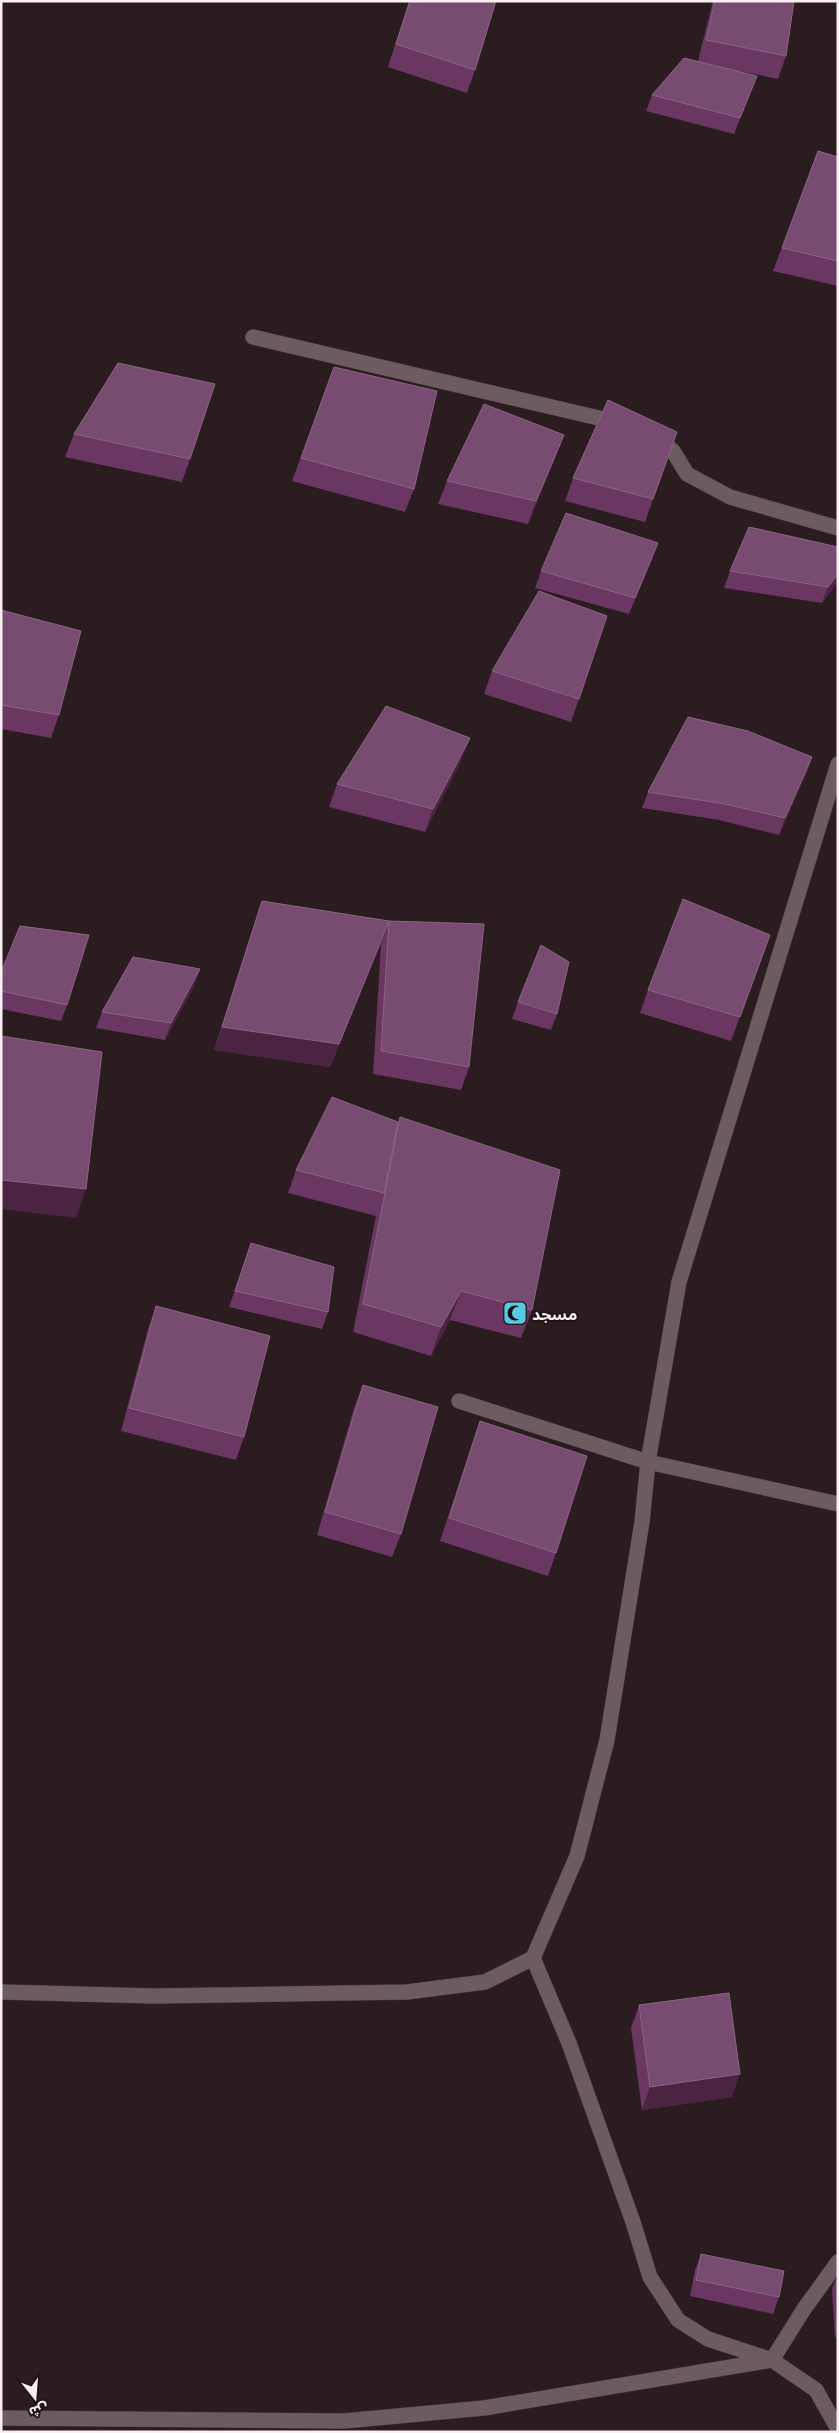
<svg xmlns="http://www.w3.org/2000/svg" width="839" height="2433" viewBox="0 0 839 2433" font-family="Barlow,'Noto Sans Arabic',sans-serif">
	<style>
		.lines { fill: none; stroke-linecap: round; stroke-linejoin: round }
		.minor-casing { stroke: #463a3d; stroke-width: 16 }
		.minor { stroke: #6c5b5f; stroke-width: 15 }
		.wall { fill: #693761 }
		.shaded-wall { fill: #4a2440 }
		.building { fill: #784b70; stroke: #8c6484 }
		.labels { text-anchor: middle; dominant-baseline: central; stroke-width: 4; stroke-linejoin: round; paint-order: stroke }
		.poi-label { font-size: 16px; font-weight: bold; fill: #f9eff1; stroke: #211317; text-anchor: start }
	</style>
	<rect width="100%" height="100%" fill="#2b1c20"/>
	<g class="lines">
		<!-- minor casing -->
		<g class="minor-casing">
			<path id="minor" d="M 253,337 L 620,423
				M 656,436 L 673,451 L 687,474 L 730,497 L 838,528
				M 459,1401 L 648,1462 L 838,1504
				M 533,1958 L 569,2043 L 633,2222 L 650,2277 L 678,2320 L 708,2339 L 772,2360 L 816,2390 L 838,2429
				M 1,1992 L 154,1996 L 407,1992 L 485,1982 L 533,1958 L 577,1856 L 607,1740 L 642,1522 L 648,1462 L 679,1282 L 838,764
				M 1,2418 L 344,2421 L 484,2408 L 772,2360 L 804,2309 L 838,2262"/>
		</g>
		<!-- minor -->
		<use href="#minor" class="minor"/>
	</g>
	<!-- wall -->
	<path class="wall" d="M 409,1 L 496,1 L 475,70 L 467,93 L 388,67 Z
		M 713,1 L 794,1 L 786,56 L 778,79 L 740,71 L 757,76 L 734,134 L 646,111 L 652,95 L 698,61 Z
		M 818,151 L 838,157 L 838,286 L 773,271 Z
		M 334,367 L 414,489 L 405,512 L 292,481 Z
		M 677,432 L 645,522 L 565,501 L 573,478 Z
		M 74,434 L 190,459 L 182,482 L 65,457 Z
		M 555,458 L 528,524 L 438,504 L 447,481 Z
		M 652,559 L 629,614 L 535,588 L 541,571 Z
		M 730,571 L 838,582 L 822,603 L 724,588 Z
		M 1,610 L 59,715 L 51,738 L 1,729 Z
		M 492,671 L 579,699 L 571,722 L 484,694 Z
		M 812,757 L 806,774 L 779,835 L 719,820 L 642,808 L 648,792 Z
		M 461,761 L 425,832 L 329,807 L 337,784 Z
		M 262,901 L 389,921 L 469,1067 L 461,1090 L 373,1074 L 381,944 L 330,1067 L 214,1050 L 254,925 Z
		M 770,935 L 731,1041 L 640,1013 L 648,990 Z
		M 1,972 L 67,1005 L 61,1021 L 1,1009 Z
		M 194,986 L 165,1040 L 96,1028 L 102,1012 Z
		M 518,1002 L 557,1014 L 551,1030 L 512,1019 Z
		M 400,1117 L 532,1310 L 521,1338 L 450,1320 L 431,1356 L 353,1332 L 376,1216 L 288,1193 L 296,1170 L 398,1122 Z
		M 251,1243 L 328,1312 L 322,1329 L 229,1307 Z
		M 156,1306 L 244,1437 L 236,1460 L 121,1431 L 148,1329 Z
		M 363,1385 L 401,1534 L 392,1557 L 317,1535 L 354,1408 Z
		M 480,1421 L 556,1553 L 548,1576 L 440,1541 L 472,1444 Z
		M 639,2005 L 732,2097 L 642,2110 L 631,2028 Z
		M 701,2254 L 779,2297 L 773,2314 L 690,2296 L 695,2270 Z
		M 838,2273 L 838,2338 L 835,2338 L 832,2289 Z"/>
	<!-- shaded-wall -->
	<path class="shaded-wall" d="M 757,76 L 751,92 L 734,134 L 740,118 Z
		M 564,435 L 555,458 L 528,524 L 536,501 Z
		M 658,543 L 652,559 L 629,614 L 635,598 Z
		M 838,574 L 838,582 L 822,603 L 828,587 Z
		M 470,738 L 461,761 L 425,832 L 433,809 Z
		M 812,757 L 806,774 L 779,835 L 785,818 Z
		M 389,921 L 381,944 L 330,1067 L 214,1050 L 222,1027 Z
		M 200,969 L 194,986 L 165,1040 L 171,1023 Z
		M 1,1180 L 86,1189 L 76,1218 L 1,1209 Z
		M 461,1291 L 450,1320 L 431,1356 L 441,1327 Z
		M 740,2074 L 732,2097 L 642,2110 L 650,2087 Z
		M 838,2329 L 838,2338 L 835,2338 Z"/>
	<!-- building -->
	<path class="building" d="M 410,1 L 496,1 L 475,70 L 396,44 Z
		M 715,1 L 794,1 L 786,56 L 706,40 Z
		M 684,58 L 757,76 L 740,118 L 652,95 Z
		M 818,151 L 838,157 L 838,261 L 782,248 Z
		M 118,363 L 215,384 L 190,459 L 74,434 Z
		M 334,367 L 437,391 L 414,489 L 301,458 Z
		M 608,400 L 677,432 L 653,499 L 573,478 Z
		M 484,404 L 564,435 L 536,501 L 447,481 Z
		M 566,513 L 658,543 L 635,598 L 541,571 Z
		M 749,527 L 838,547 L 838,574 L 828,587 L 730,571 Z
		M 539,591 L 607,616 L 579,699 L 492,671 Z
		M 1,610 L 81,631 L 59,715 L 1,705 Z
		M 386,706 L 470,738 L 433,809 L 337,784 Z
		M 688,717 L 748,731 L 812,757 L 785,818 L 725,804 L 648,792 Z
		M 683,899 L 770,935 L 740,1017 L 648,990 Z
		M 262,901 L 389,921 L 339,1044 L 222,1027 Z
		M 389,921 L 484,924 L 469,1067 L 381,1051 Z
		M 20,926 L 89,935 L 67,1005 L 1,991 L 1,972 Z
		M 541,945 L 569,962 L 557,1014 L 518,1002 Z
		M 133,957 L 200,969 L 171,1023 L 102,1012 Z
		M 1,1036 L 102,1052 L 86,1189 L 1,1180 Z
		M 332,1097 L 398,1122 L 384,1193 L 296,1170 Z
		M 400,1117 L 560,1170 L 532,1310 L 461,1291 L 441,1327 L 363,1304 Z
		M 251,1243 L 334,1267 L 328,1312 L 235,1291 Z
		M 156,1306 L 270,1336 L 244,1437 L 129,1408 Z
		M 363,1385 L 438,1407 L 401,1534 L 325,1512 Z
		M 480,1421 L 587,1456 L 556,1553 L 449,1518 Z
		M 729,1993 L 740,2074 L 650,2087 L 639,2005 Z
		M 701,2254 L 784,2271 L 779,2297 L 696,2280 Z"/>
	<!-- icons -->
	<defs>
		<g id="mosque-square" transform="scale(1.25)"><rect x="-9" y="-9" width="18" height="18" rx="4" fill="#58c9e3" stroke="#211317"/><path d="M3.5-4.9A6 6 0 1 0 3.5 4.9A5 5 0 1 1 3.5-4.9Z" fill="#111"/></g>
	</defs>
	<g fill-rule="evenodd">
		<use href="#mosque-square" x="515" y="1313"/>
	</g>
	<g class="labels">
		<!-- poi labels -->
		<g class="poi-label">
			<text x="532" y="1313">مسجد</text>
		</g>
	</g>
	<!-- border -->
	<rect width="839" height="2433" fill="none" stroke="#f9eff1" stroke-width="5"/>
	<!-- north arrow -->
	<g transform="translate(35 2398) rotate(163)" stroke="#211317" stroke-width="4" paint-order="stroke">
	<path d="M0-4L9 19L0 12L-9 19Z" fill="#f9eff1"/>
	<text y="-8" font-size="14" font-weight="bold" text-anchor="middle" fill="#f9eff1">ش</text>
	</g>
</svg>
